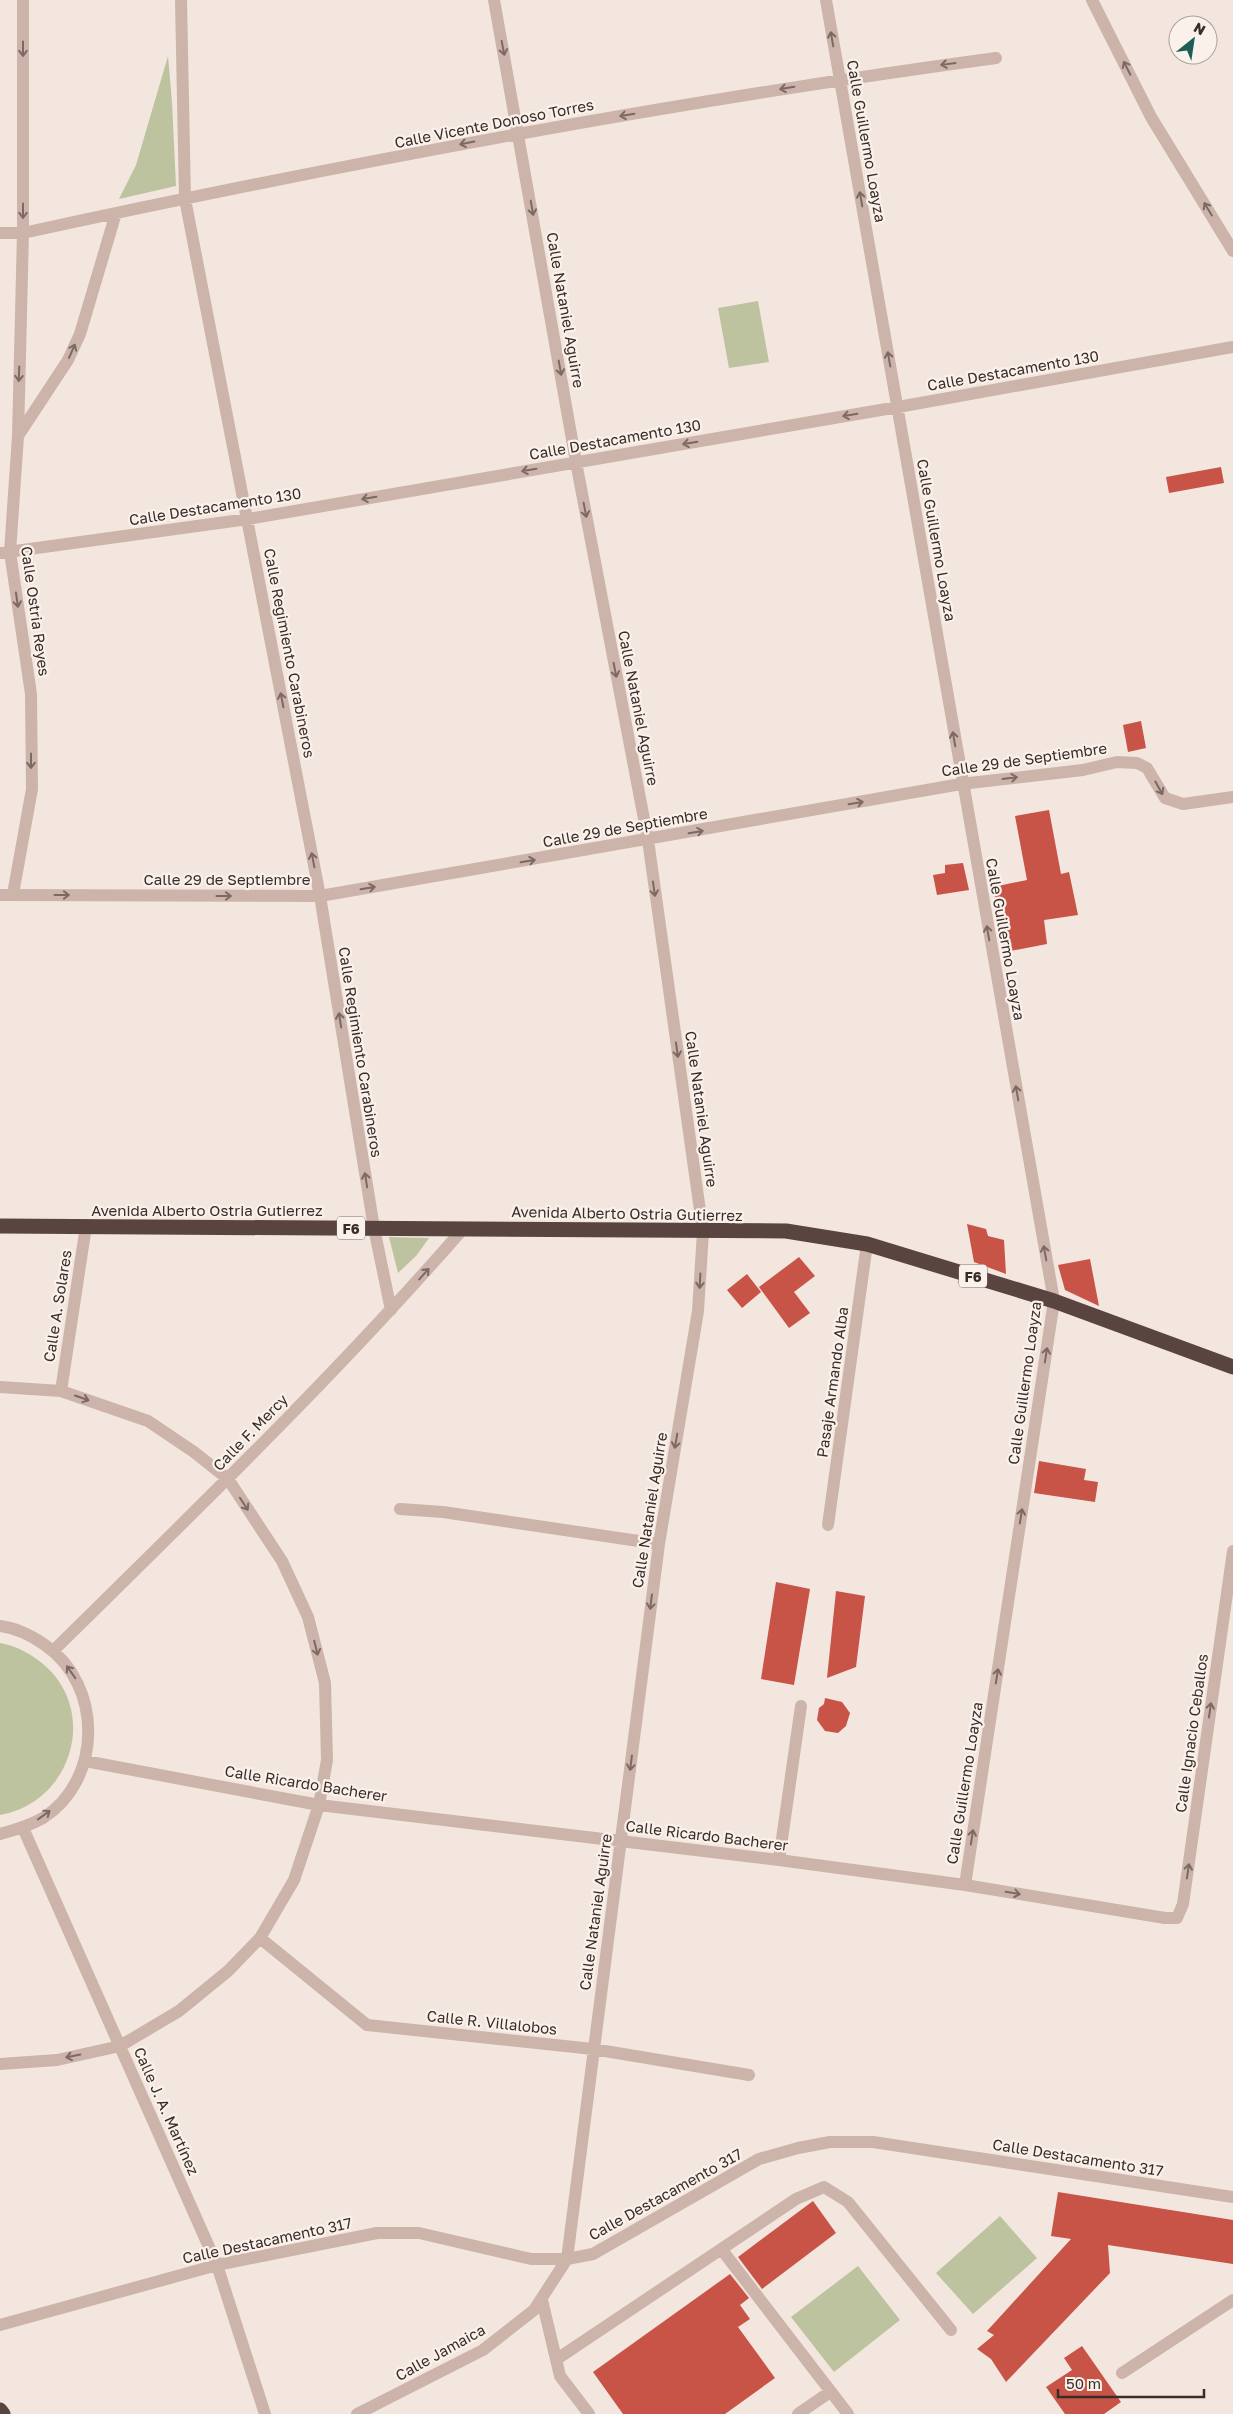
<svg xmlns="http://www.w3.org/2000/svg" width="1233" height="2414" viewBox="0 0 1233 2414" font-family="'Golos Text',sans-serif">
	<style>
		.green { fill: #bcc39e }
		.building { fill: #c85347 }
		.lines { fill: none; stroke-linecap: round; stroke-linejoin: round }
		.minor { stroke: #ccb4aa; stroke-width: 12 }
		.highway { stroke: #5a4440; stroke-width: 15 }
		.oneway { stroke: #7b6963 }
		.labels { text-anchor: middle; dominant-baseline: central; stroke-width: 4.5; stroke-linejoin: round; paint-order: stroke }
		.shield { fill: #faf1eb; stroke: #736763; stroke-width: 1 }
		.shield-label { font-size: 14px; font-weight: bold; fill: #392c29 }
		.street-label { font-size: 15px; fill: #392c29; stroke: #faf1eb }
	</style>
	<rect width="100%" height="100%" fill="#f3e6de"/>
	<!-- green -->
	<path class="green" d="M 168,56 L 172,102 L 176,186 L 119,199 L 136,165 Z
		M 758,301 L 769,362 L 729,368 L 718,308 Z
		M 389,1237 L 428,1238 L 429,1238 L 416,1256 L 398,1273 Z
		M 0,1643 C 14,1645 27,1652 38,1660 C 101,1706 74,1802 0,1815 Z
		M 1000,2216 L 1037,2258 L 973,2314 L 936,2273 Z
		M 858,2266 L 900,2320 L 834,2372 L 791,2317 Z"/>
	<!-- building -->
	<path class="building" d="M 1221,467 L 1224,483 L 1169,493 L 1166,477 Z
		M 1141,721 L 1146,748 L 1128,752 L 1123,725 Z
		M 1049,810 L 1061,874 L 1069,872 L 1078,915 L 1044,920 L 1047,944 L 1005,952 L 993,887 L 1027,880 L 1015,816 Z
		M 963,863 L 969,890 L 937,895 L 933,875 L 945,873 L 945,865 Z
		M 967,1224 L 986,1229 L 988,1236 L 1004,1240 L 1006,1274 L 974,1262 Z
		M 799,1257 L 815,1276 L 794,1292 L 810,1313 L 789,1328 L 759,1287 Z
		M 1090,1259 L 1099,1306 L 1065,1290 L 1058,1265 Z
		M 747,1274 L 761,1292 L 742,1308 L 727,1290 Z
		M 1039,1461 L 1086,1469 L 1084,1480 L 1098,1482 L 1095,1502 L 1034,1493 Z
		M 776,1582 L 810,1589 L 794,1685 L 761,1679 Z
		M 836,1591 L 865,1596 L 856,1667 L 827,1678 Z
		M 825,1698 L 842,1702 L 850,1713 L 846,1726 L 838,1733 L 825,1731 L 817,1720 L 819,1708 L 824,1704 Z
		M 1058,2192 L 1233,2220 L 1233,2264 L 1108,2245 L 1110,2273 L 1006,2382 L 991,2359 L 977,2349 L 994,2335 L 987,2331 L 1071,2239 L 1051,2236 Z
		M 813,2201 L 836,2233 L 762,2289 L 738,2257 Z
		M 730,2274 L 749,2298 L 740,2305 L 750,2319 L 738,2327 L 775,2378 L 725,2414 L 623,2414 L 593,2372 Z
		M 1082,2346 L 1121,2402 L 1104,2414 L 1065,2414 L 1046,2387 L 1072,2370 L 1064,2358 Z"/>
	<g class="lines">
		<!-- minor -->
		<path class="minor" d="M 181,0 L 185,199 L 320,896 L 374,1228 L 391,1310
			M 826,0 L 1054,1301 L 965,1885
			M 1092,0 L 1151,117 L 1233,251
			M 0,233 L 23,233 C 345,163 670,102 996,58
			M 18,436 L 68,360 L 80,334 L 116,213
			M 0,553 L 248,519 L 898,407 L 1233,347
			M 13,894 L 32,789 L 31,694 L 10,552 L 18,436 L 23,233 L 23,0
			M 0,895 L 320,896 L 961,784 L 1083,770 L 1117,762 L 1137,763 L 1147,768 L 1165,798 L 1183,804 L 1233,797
			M 0,1387 L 61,1391 L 148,1421 L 194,1452 L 228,1479 L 282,1561 L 308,1617 L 325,1683 L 327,1760 L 319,1805 L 294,1880 L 260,1938 L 228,1971 L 179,2011 L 120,2046 L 57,2060 L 0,2064
			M 61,1391 L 86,1226
			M 400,1509 L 443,1512 L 659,1544
			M 828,1525 L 867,1244
			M 0,1626 C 17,1628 32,1636 45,1645 C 103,1685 103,1780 43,1818 C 29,1826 15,1830 0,1834
			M 53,1651 C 193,1513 334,1377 463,1229
			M 85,1761 L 319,1805 L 779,1860 L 965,1885 L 1165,1918 L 1177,1918 L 1183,1904 L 1233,1551
			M 23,1828 L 217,2265 L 265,2414
			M 779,1860 L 801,1706
			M 260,1938 L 367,2025 L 593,2049 L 749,2075
			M 722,2250 L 848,2414
			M 542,2300 L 560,2376 L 589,2414
			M 0,2325 L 217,2265 L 377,2233 L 419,2233 L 531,2259 L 567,2259 L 593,2254 L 759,2159 L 798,2148 L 830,2142 L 873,2142 L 1233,2197
			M 557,2359 L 796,2199 L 824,2187 L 848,2202 L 951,2330
			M 1122,2373 L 1233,2300
			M 357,2414 L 483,2350 L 534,2310 L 567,2259 L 659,1544 L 698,1311 L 703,1232 L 648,840 L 576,462 L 494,0
			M 798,2414 L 830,2392"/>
		<!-- highway -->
		<path class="highway" d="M 0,1226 L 786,1231 L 867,1244 L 1054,1301 L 1233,1367
			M 0,2410 L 3,2414"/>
	</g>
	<!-- one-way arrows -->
	<defs><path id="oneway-shaft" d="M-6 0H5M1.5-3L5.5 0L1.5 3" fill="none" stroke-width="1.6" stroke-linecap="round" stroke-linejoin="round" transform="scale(1.25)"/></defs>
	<g class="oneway">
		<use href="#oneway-shaft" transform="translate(832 39) rotate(-100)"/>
		<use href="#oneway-shaft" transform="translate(503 48) rotate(79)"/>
		<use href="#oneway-shaft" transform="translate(23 49) rotate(90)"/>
		<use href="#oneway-shaft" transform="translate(948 64) rotate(172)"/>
		<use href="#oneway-shaft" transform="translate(1127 68) rotate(-117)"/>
		<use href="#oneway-shaft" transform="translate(787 88) rotate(170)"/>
		<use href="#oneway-shaft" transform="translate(627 115) rotate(170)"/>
		<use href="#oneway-shaft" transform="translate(467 143) rotate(169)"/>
		<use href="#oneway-shaft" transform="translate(861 199) rotate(-100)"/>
		<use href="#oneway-shaft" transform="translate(532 208) rotate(80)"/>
		<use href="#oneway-shaft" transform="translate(1208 209) rotate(-121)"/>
		<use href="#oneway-shaft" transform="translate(23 211) rotate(90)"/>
		<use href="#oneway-shaft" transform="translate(72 351) rotate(-66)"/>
		<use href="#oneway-shaft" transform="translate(889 359) rotate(-100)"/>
		<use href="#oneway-shaft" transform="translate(560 368) rotate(80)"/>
		<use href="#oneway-shaft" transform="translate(19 374) rotate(92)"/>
		<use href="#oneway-shaft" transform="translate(850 415) rotate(170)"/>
		<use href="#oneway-shaft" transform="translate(690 443) rotate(170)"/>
		<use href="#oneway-shaft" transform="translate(529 470) rotate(170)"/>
		<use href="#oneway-shaft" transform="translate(369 498) rotate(170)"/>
		<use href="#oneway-shaft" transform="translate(585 510) rotate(79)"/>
		<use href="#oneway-shaft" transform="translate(17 600) rotate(82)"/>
		<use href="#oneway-shaft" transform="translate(615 670) rotate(79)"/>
		<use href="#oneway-shaft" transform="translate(282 700) rotate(-101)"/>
		<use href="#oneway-shaft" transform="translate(954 739) rotate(-100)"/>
		<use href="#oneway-shaft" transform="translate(31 761) rotate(90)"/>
		<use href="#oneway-shaft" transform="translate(1010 778) rotate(-7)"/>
		<use href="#oneway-shaft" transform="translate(1159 788) rotate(61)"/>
		<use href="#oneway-shaft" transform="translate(856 803) rotate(-10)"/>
		<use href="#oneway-shaft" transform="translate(696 832) rotate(-10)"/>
		<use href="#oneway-shaft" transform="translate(313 860) rotate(-101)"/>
		<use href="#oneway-shaft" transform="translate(528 861) rotate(-10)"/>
		<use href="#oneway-shaft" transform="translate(368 888) rotate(-10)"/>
		<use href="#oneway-shaft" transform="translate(654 889) rotate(82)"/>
		<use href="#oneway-shaft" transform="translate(62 895)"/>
		<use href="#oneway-shaft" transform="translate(224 896)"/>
		<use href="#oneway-shaft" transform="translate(988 933) rotate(-100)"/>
		<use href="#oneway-shaft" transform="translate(340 1020) rotate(-99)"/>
		<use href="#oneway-shaft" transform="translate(677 1050) rotate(82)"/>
		<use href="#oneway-shaft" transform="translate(1017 1093) rotate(-100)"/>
		<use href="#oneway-shaft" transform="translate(366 1180) rotate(-99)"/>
		<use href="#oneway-shaft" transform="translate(1045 1253) rotate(-100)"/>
		<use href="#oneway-shaft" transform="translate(424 1274) rotate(-48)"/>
		<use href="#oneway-shaft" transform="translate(700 1281) rotate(93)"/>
		<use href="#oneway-shaft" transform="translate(1046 1355) rotate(-81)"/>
		<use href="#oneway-shaft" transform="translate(82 1398) rotate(19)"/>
		<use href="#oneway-shaft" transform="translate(676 1441) rotate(100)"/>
		<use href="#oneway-shaft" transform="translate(244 1504) rotate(57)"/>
		<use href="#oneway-shaft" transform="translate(1021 1516) rotate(-81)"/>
		<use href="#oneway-shaft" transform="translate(651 1602) rotate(97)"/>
		<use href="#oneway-shaft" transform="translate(316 1648) rotate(76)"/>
		<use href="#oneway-shaft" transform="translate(71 1672) rotate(-125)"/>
		<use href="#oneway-shaft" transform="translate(997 1676) rotate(-81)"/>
		<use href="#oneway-shaft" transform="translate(1210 1710) rotate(-82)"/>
		<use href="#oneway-shaft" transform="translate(631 1763) rotate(97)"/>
		<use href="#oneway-shaft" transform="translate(44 1815) rotate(-36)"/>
		<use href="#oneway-shaft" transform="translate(972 1837) rotate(-81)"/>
		<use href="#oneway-shaft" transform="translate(1188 1871) rotate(-82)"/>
		<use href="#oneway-shaft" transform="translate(1013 1893) rotate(9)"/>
		<use href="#oneway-shaft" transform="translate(73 2056) rotate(168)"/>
	</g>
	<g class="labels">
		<!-- shield labels -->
		<g class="shield">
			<rect x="337" y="1216.5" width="28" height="23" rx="4"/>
			<rect x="959" y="1264.5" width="28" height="23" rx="4"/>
		</g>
		<g class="shield-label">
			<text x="351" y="1228">F6</text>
			<text x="973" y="1276">F6</text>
		</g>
		<!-- street labels -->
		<g class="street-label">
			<text transform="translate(494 123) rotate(-11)">Calle Vicente Donoso Torres</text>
			<text transform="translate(867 141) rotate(80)">Calle Guillermo Loayza</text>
			<text transform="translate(566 310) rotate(80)">Calle Nataniel Aguirre</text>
			<text transform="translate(1013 370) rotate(-10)">Calle Destacamento 130</text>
			<text transform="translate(615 439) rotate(-10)">Calle Destacamento 130</text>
			<text transform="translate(215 506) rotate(-9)">Calle Destacamento 130</text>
			<text transform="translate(937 540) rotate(80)">Calle Guillermo Loayza</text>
			<text transform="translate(36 611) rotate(82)">Calle Ostria Reyes</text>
			<text transform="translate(290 653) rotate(79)">Calle Regimiento Carabineros</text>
			<text transform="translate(639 708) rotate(79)">Calle Nataniel Aguirre</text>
			<text transform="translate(1024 759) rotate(-8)">Calle 29 de Septiembre</text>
			<text transform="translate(625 827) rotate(-10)">Calle 29 de Septiembre</text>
			<text x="227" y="879">Calle 29 de Septiembre</text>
			<text transform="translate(1006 939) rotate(80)">Calle Guillermo Loayza</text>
			<text transform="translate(361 1052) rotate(81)">Calle Regimiento Carabineros</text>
			<text transform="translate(702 1109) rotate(82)">Calle Nataniel Aguirre</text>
			<text x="207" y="1210">Avenida Alberto Ostria Gutierrez</text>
			<text transform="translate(627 1213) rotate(1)">Avenida Alberto Ostria Gutierrez</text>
			<text transform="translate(57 1306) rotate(-81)">Calle A. Solares</text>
			<text transform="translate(832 1382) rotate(-82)">Pasaje Armando Alba</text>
			<text transform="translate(1024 1383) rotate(-82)">Calle Guillermo Loayza</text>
			<text transform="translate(250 1432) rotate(-46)">Calle F. Mercy</text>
			<text transform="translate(649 1510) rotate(-81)">Calle Nataniel Aguirre</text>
			<text transform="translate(1191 1733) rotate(-82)">Calle Ignacio Ceballos</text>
			<text transform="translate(306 1783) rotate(9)">Calle Ricardo Bacherer</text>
			<text transform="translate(964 1783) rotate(-81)">Calle Guillermo Loayza</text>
			<text transform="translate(707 1835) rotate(7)">Calle Ricardo Bacherer</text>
			<text transform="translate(595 1912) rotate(-82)">Calle Nataniel Aguirre</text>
			<text transform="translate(492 2022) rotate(6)">Calle R. Villalobos</text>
			<text transform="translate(167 2111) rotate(66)">Calle J. A. Martínez</text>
			<text transform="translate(1078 2157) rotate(9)">Calle Destacamento 317</text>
			<text transform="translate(665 2194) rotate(-29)">Calle Destacamento 317</text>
			<text transform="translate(267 2240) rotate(-12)">Calle Destacamento 317</text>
			<text transform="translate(440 2352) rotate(-29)">Calle Jamaica</text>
		</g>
	</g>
	<!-- north arrow -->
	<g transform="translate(1193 40) rotate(30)"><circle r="24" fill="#faf1eb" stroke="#ada29d"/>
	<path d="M0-4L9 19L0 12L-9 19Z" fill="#1e5c56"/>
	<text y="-8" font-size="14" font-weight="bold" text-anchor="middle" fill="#392c29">N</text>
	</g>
	<!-- scale -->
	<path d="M1058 2389v8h146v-8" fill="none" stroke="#392c29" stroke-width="2.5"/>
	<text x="1066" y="2389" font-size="15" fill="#392c29" stroke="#faf1eb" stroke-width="4" paint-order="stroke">50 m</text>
</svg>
